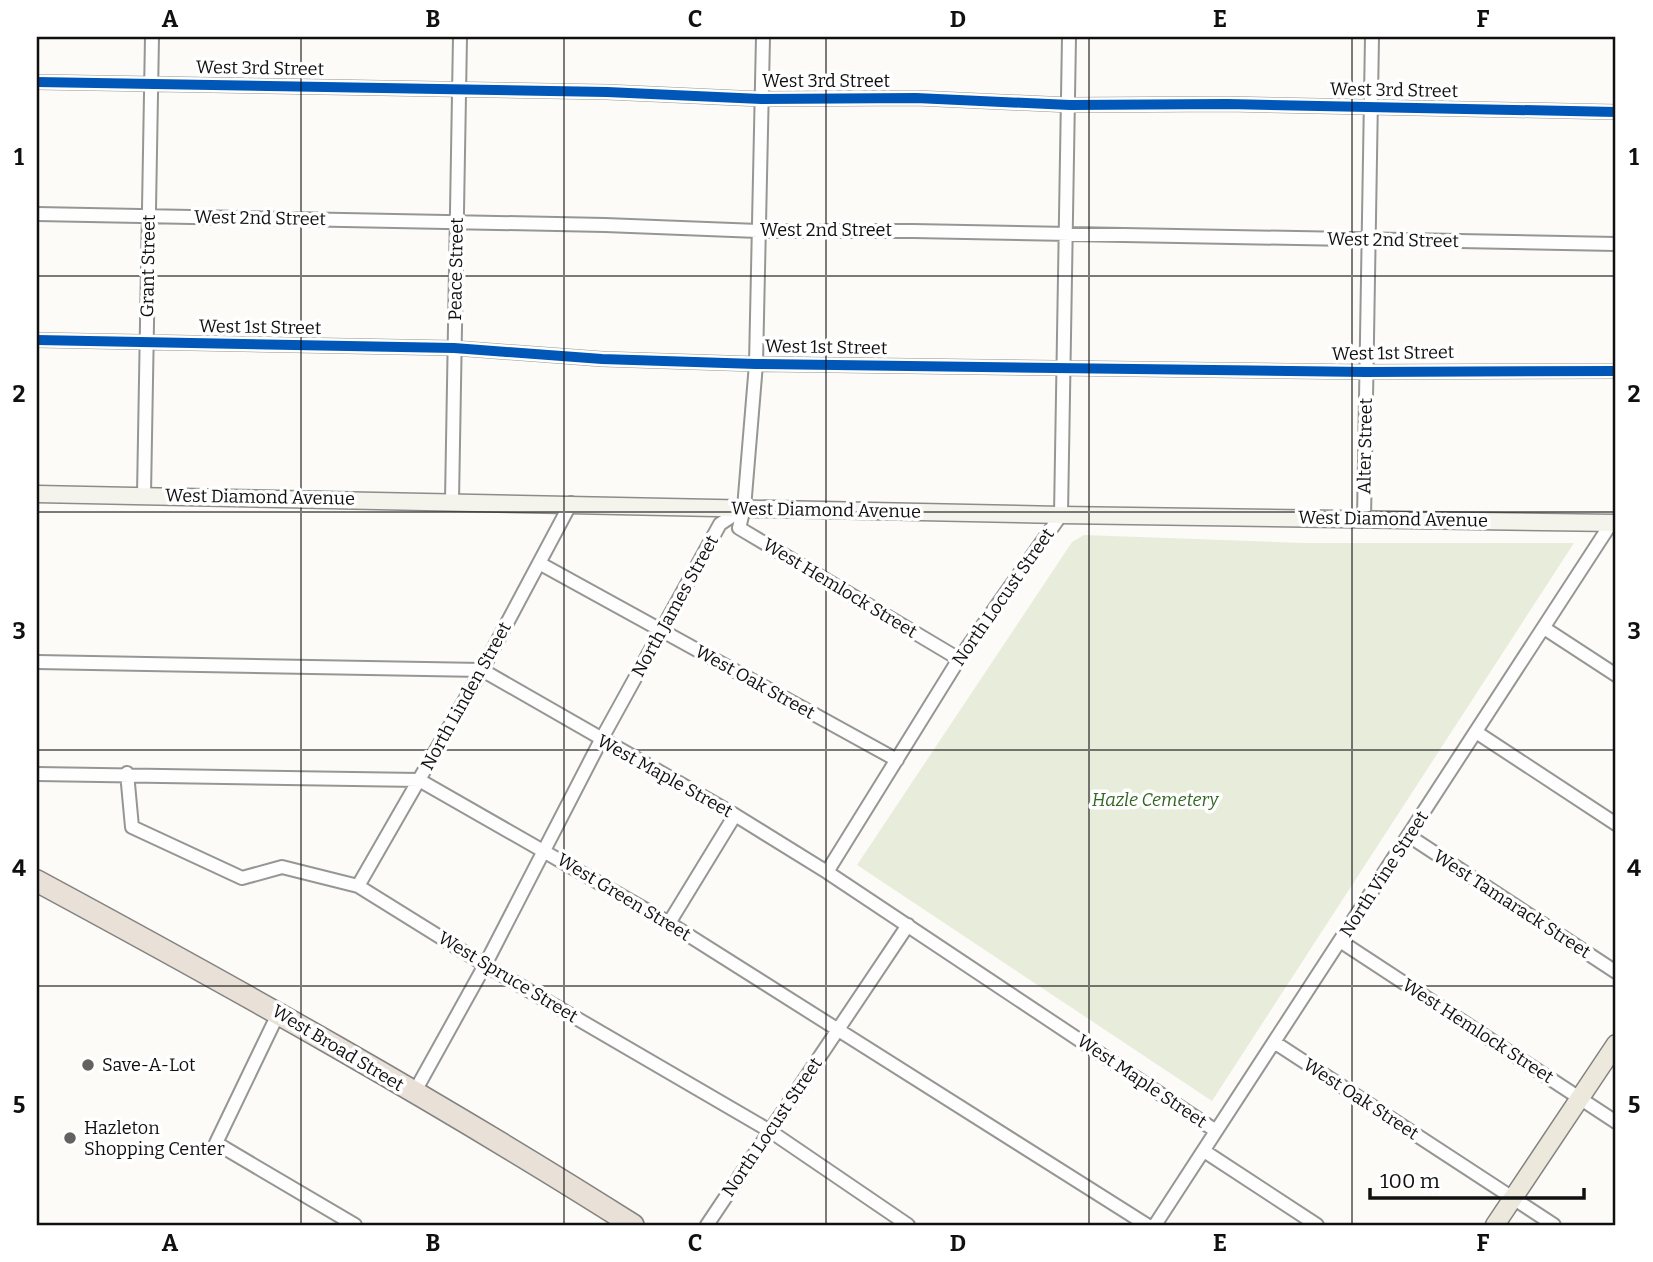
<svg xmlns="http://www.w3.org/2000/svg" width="1653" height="1262" viewBox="0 0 1653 1262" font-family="Bitter,serif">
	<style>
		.cemetery { fill: #e8eddb }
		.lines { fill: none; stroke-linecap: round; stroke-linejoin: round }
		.street-casing { stroke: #969694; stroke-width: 16 }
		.secondary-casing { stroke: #8d8c8b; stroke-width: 19 }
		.primary-casing { stroke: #848381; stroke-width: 21 }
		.highway-casing { stroke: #848381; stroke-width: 24 }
		.street { stroke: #fffefe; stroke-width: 12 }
		.secondary { stroke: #f5f4ec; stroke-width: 16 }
		.primary { stroke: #ece8dc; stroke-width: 18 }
		.highway { stroke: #e9e0d8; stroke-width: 21 }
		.cycleway-casing { stroke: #fff; stroke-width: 15 }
		.cycleway { stroke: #0057b8; stroke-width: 10 }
		.grid { fill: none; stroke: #101010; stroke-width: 2; stroke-opacity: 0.55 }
		.poi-dot { fill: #636261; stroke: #fff; stroke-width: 2.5 }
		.labels { text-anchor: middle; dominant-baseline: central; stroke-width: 7; stroke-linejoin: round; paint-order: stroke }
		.street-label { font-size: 18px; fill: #101010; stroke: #fff }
		.park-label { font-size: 18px; font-style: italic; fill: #316721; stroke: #fff }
		.poi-label { font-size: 18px; fill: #101010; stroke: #fff; text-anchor: start }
		.neatline { fill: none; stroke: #101010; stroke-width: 2.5 }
		.grid-label { font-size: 23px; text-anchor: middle; font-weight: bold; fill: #101010 }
	</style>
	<rect width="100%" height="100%" fill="#fcfbf7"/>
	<!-- cemetery -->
	<path class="cemetery" d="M 1084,535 L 1303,543 L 1574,543 L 1212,1101 L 857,865 L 1072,542 Z"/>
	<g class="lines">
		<!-- street casing -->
		<g class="street-casing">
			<path id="street" d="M 763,37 L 756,364 L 744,508 L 739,528 L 959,659
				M 37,82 L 607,92 L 761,99 L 916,98 L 1070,105 L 1227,104 L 1616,112
				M 37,214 L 605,225 L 758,231 L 913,231 L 1616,244
				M 37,340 L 454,348 L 602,359 L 756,364 L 1366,372 L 1616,371
				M 144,495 L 152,37
				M 452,501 L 460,37
				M 1364,519 L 1372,37
				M 539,563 L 897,760
				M 1544,628 L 1616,675
				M 37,662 L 482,670 L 735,815 L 827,872 L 1216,1131
				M 1476,732 L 1616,824
				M 127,773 L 132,827 L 242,878 L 282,867 L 358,886 L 485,965 L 770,1131 L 908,1225
				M 37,774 L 419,780 L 669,923 L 1147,1225
				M 1409,836 L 1616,972
				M 827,872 L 959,659 L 1061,515 L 1069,37
				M 358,886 L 482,670 L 571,503
				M 669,923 L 735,815
				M 1340,941 L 1616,1122
				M 279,1012 L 216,1143 L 355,1225
				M 1274,1042 L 1554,1225
				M 414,1093 L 485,965 L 601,740 L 720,524 L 744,508
				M 1204,1151 L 1317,1225
				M 707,1225 L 908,925
				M 1155,1225 L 1612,522 L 1616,525"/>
		</g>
		<!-- secondary casing -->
		<g class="secondary-casing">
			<path id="secondary" d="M 37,494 L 1061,515 L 1616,523"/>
		</g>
		<!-- primary casing -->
		<g class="primary-casing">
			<path id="primary" d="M 1495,1225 L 1616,1044"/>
		</g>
		<!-- highway casing -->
		<g class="highway-casing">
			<path id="highway" d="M 37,881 C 239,990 439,1102 633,1225"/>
		</g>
		<!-- street -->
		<use href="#street" class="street"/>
		<!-- secondary -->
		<use href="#secondary" class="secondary"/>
		<!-- primary -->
		<use href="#primary" class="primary"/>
		<!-- highway -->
		<use href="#highway" class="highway"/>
		<!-- cycleway casing -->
		<g class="cycleway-casing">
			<path id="cycleway" d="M 37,82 L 607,92 L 761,99 L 916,98 L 1070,105 L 1227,104 L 1616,112
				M 37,340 L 454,348 L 602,359 L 756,364 L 1366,372 L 1616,371"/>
		</g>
		<!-- cycleway -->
		<use href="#cycleway" class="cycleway"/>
	</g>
	<!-- grid -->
	<path class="grid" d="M 301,37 L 301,1225M 564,37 L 564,1225M 826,37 L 826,1225M 1089,37 L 1089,1225M 1352,37 L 1352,1225M 37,276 L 1616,276M 37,512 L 1616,512M 37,750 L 1616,750M 37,986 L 1616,986"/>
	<!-- markers -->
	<g class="poi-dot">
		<circle cx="88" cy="1065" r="7"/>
		<circle cx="70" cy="1138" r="7"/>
	</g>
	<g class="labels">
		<!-- street labels -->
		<g class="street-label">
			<text transform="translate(260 68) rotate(1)">West 3rd Street</text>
			<text x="826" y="81">West 3rd Street</text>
			<text transform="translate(1394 90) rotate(1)">West 3rd Street</text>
			<text transform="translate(260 218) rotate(1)">West 2nd Street</text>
			<text x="826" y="230">West 2nd Street</text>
			<text transform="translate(1393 240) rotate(1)">West 2nd Street</text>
			<text transform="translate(148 266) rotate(-89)">Grant Street</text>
			<text transform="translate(456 269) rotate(-89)">Peace Street</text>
			<text transform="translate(260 327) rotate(1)">West 1st Street</text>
			<text transform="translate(826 347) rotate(1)">West 1st Street</text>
			<text transform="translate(1393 353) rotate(-1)">West 1st Street</text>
			<text transform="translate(1365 446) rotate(-89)">Alter Street</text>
			<text transform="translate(260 497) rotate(1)">West Diamond Avenue</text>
			<text transform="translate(826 510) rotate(1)">West Diamond Avenue</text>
			<text transform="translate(1393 519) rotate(1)">West Diamond Avenue</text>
			<text transform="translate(840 588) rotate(31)">West Hemlock Street</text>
			<text transform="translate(1003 597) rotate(-55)">North Locust Street</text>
			<text transform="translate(675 606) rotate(-61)">North James Street</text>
			<text transform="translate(755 682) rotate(29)">West Oak Street</text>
			<text transform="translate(466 696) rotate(-61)">North Linden Street</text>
			<text transform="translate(665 776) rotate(29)">West Maple Street</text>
			<text transform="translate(1384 874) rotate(-57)">North Vine Street</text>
			<text transform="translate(624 897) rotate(31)">West Green Street</text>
			<text transform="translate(1512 904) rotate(33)">West Tamarack Street</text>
			<text transform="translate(508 977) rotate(31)">West Spruce Street</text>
			<text transform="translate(1478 1031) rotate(33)">West Hemlock Street</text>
			<text transform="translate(338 1048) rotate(31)">West Broad Street</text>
			<text transform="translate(1142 1081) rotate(34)">West Maple Street</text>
			<text transform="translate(1361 1099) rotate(33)">West Oak Street</text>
			<text transform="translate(772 1127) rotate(-56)">North Locust Street</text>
		</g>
		<!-- park labels -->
		<g class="park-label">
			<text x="1155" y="800">Hazle Cemetery</text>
		</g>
		<!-- poi labels -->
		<g class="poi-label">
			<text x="102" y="1065">Save-A-Lot</text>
			<text x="84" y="1128">Hazleton<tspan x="84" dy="21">Shopping Center</tspan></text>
		</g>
	</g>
	<!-- border -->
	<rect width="1653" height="1262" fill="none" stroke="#ffffff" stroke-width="77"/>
	<!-- scale -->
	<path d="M1370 1188v10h214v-10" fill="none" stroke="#101010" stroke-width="3.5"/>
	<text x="1380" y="1188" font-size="21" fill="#101010" stroke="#ffffff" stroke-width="5" paint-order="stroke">100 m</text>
	<rect x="38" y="38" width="1576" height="1186" class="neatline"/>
	<g class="grid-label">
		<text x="170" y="27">A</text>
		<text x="433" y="27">B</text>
		<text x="695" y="27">C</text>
		<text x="958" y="27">D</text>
		<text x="1220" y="27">E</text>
		<text x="1483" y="27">F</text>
		<text x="19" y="165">1</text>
		<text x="1634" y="165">1</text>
		<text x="19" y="402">2</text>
		<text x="1634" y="402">2</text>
		<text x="19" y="639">3</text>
		<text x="1634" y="639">3</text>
		<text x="19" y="876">4</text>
		<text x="1634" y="876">4</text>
		<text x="19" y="1113">5</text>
		<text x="1634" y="1113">5</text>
		<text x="170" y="1251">A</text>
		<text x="433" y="1251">B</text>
		<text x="695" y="1251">C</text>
		<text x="958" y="1251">D</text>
		<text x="1220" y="1251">E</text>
		<text x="1483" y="1251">F</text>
	</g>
</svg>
